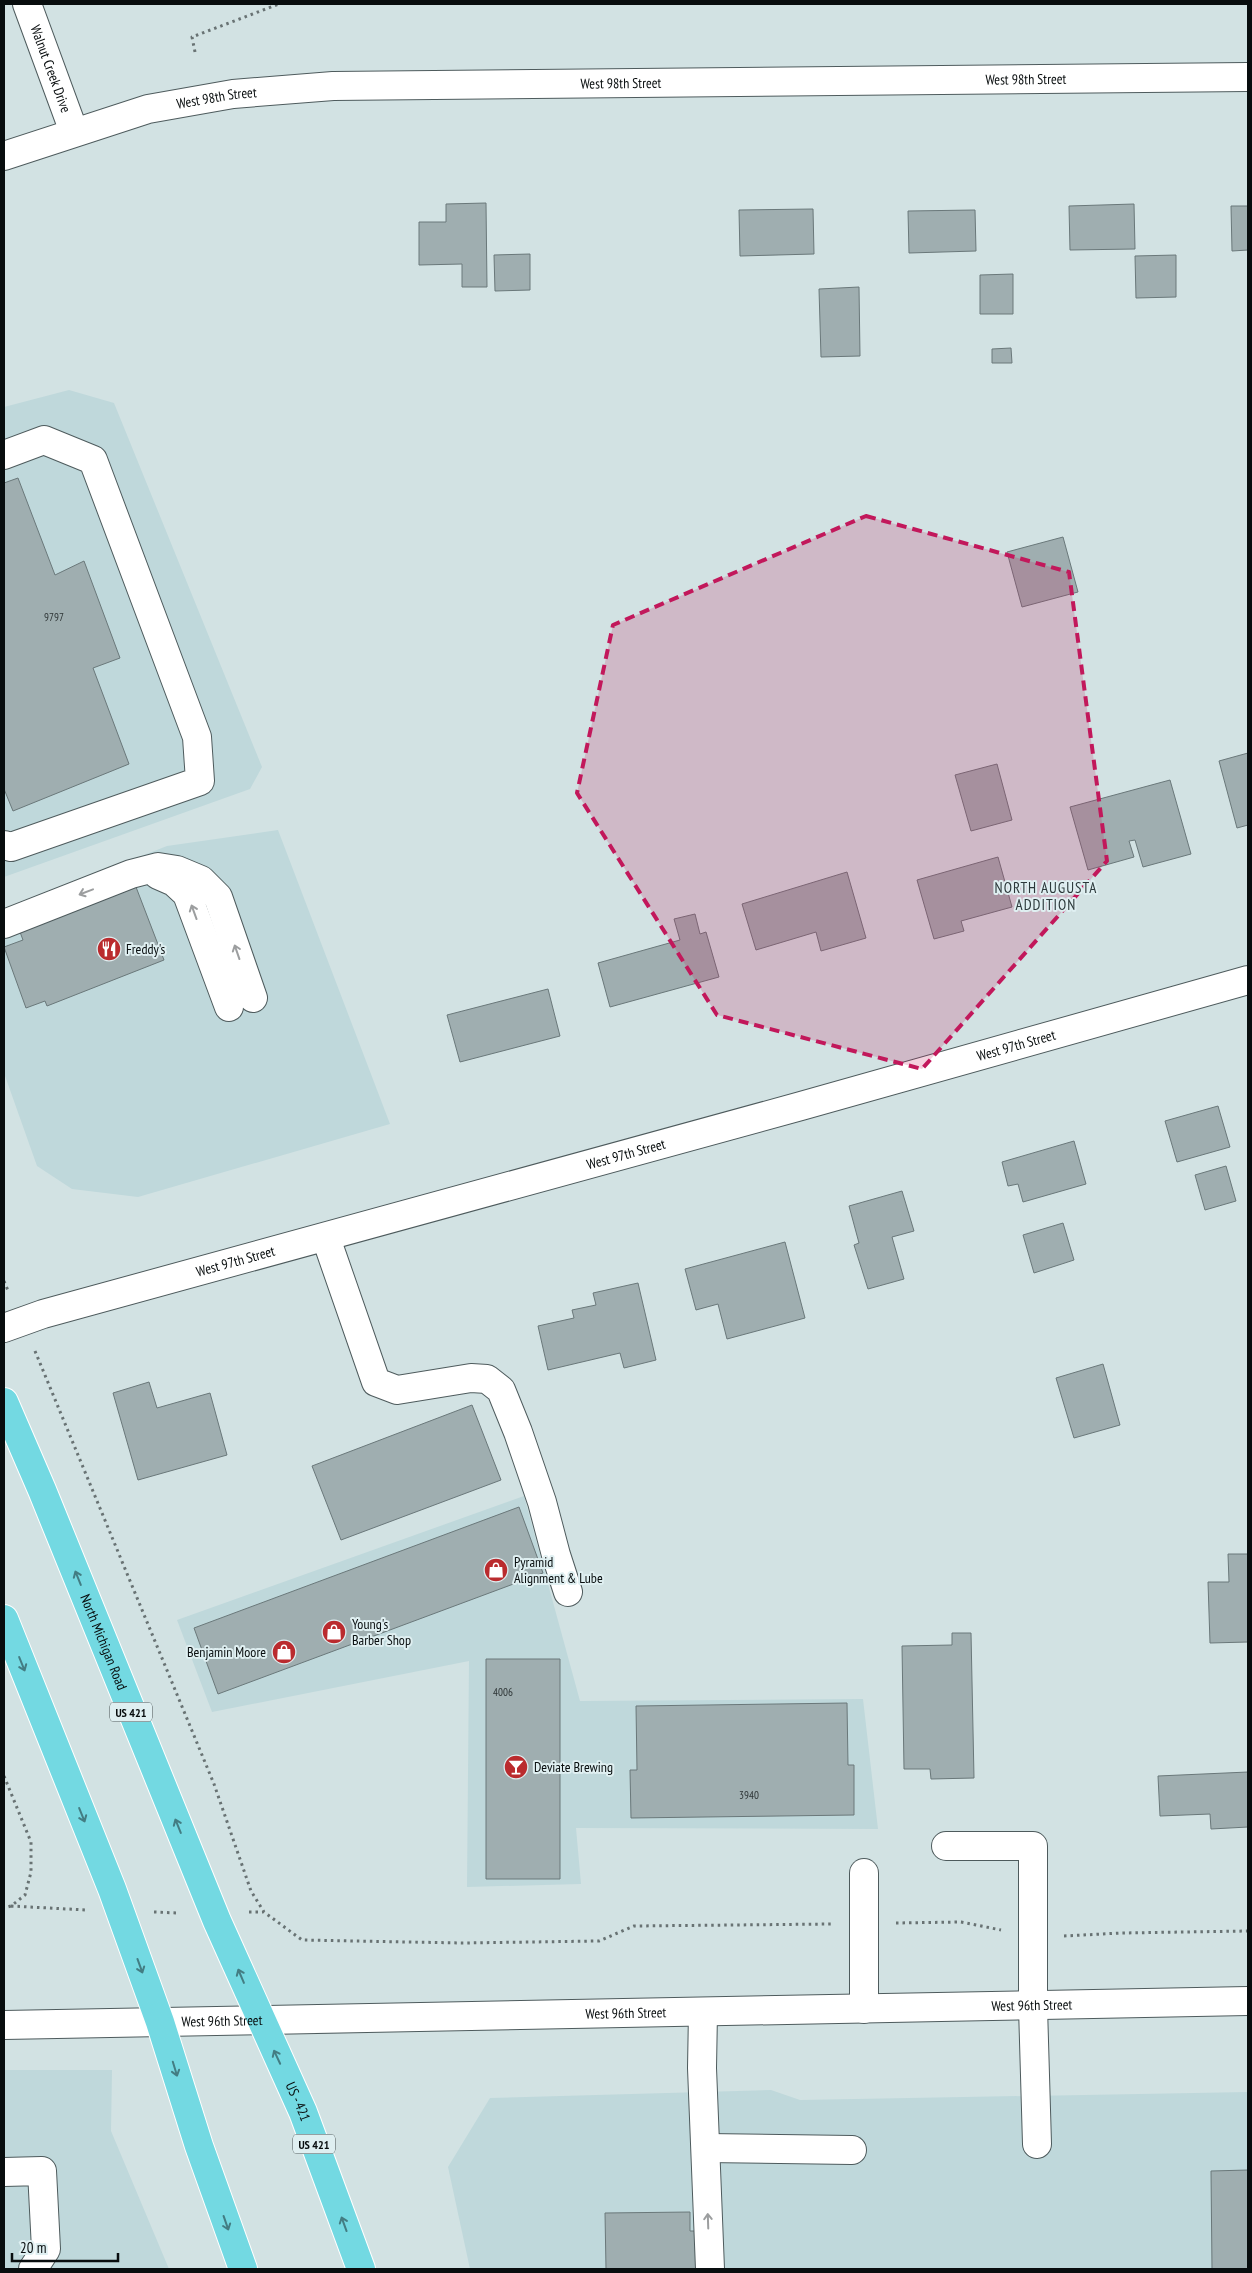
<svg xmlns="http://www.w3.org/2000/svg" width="1252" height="2273" viewBox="0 0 1252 2273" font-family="'PT Sans Narrow',sans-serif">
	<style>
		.built { fill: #bfd8db }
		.building { fill: #9faeb0; stroke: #6a787a }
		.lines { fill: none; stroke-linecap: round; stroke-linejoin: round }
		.minor-casing { stroke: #4e5b5d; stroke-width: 30 }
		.major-casing { stroke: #fff; stroke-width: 30 }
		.path { stroke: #687273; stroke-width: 3; stroke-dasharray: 2.5 4; stroke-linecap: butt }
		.minor { stroke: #fff; stroke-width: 28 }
		.major { stroke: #73d9e2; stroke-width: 28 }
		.oneway { stroke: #9c9e9f }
		.oneway2 { stroke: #437d83 }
		.marked { fill: #c2185b; fill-opacity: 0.2; stroke: #c2185b; stroke-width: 4; stroke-dasharray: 10 6; stroke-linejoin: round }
		.labels { text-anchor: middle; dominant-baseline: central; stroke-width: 4; stroke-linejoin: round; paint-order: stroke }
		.number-label { font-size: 11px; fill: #2e3536 }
		.shield { fill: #dfeff1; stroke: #485152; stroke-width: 1 }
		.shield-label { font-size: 12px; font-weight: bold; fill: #080d0e }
		.street-label { font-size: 14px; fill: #080d0e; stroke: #dfeff1 }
		.poi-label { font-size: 14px; fill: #080d0e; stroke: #dfeff1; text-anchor: start }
		.neighbourhood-label { font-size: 15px; letter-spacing: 1px; fill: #2c383a; stroke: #dfeff1 }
	</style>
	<rect width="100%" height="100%" fill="#d2e2e3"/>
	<!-- built -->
	<path class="built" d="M 69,390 L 114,403 L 262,767 L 250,789 L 4,877 L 4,407 Z
		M 278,830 L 390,1124 L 138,1197 L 72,1189 L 37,1166 L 4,1073 L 4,910 L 167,846 Z
		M 524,1496 L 580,1701 L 863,1699 L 878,1829 L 576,1828 L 581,1884 L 467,1887 L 469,1661 L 212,1712 L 177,1620 Z
		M 4,2070 L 112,2070 L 111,2131 L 169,2269 L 4,2269 Z
		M 771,2090 L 800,2100 L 1248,2092 L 1248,2269 L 470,2269 L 448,2167 L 490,2098 Z"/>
	<!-- building -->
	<path class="building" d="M 486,203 L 487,287 L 462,287 L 462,264 L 419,265 L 419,222 L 446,222 L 446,204 Z
		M 1134,204 L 1135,249 L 1070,250 L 1069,206 Z
		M 1231,206 L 1248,206 L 1248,250 L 1232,251 Z
		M 813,209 L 814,254 L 740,256 L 739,210 Z
		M 975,210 L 976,251 L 909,253 L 908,211 Z
		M 530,254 L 530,290 L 495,291 L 494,255 Z
		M 1176,255 L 1176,297 L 1136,298 L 1135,256 Z
		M 1013,274 L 1013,314 L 980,314 L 980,275 Z
		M 859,287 L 860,356 L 821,357 L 819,289 Z
		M 1011,348 L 1012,363 L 992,363 L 992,349 Z
		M 18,478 L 55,575 L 84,561 L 120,658 L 93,668 L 129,764 L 13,811 L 4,789 L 4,483 Z
		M 1063,537 L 1078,592 L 1022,607 L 1007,552 Z
		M 1248,753 L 1248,825 L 1237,828 L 1219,761 Z
		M 997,764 L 1012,820 L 971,831 L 955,775 Z
		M 1170,780 L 1191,854 L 1143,867 L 1135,840 L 1129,841 L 1134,857 L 1088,870 L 1070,807 Z
		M 998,857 L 1012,907 L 961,921 L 964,931 L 934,939 L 917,880 Z
		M 847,872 L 866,938 L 821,951 L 816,932 L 756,950 L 742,904 Z
		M 136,887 L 164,960 L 47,1006 L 45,1001 L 26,1008 L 4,947 L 23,940 L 20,932 Z
		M 695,914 L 700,934 L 706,932 L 719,977 L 610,1007 L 598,963 L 680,940 L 674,919 Z
		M 548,989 L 560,1036 L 460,1062 L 447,1015 Z
		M 1218,1106 L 1230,1147 L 1177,1162 L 1165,1121 Z
		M 1074,1141 L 1086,1184 L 1023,1202 L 1018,1184 L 1008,1186 L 1002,1162 Z
		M 1226,1166 L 1236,1201 L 1205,1210 L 1195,1175 Z
		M 902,1191 L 914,1231 L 892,1237 L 904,1279 L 868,1289 L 854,1245 L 859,1243 L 849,1206 Z
		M 1063,1223 L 1074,1260 L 1034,1273 L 1023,1235 Z
		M 785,1242 L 805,1318 L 727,1339 L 718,1304 L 696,1310 L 685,1269 Z
		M 638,1283 L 656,1360 L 624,1368 L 620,1353 L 548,1370 L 538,1326 L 574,1318 L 572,1310 L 596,1305 L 593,1293 Z
		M 1103,1364 L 1120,1425 L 1074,1438 L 1056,1378 Z
		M 149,1382 L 157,1408 L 210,1393 L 227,1455 L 138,1480 L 113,1393 Z
		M 472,1405 L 501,1480 L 341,1540 L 312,1466 Z
		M 519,1507 L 543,1573 L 218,1694 L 194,1628 Z
		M 1228,1554 L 1248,1554 L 1248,1642 L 1210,1643 L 1208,1582 L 1229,1582 Z
		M 952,1633 L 971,1633 L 974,1778 L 931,1779 L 930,1769 L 904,1769 L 902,1646 L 952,1645 Z
		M 486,1659 L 560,1659 L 560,1879 L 486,1879 Z
		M 847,1703 L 848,1765 L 854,1765 L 854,1815 L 631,1818 L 630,1770 L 637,1770 L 636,1706 Z
		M 1248,1772 L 1248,1827 L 1211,1829 L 1210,1814 L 1160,1816 L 1158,1776 Z
		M 1248,2170 L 1248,2269 L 1212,2269 L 1211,2171 Z
		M 690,2212 L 690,2231 L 697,2231 L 697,2269 L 606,2269 L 605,2213 Z"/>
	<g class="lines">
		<!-- minor casing -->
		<g class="minor-casing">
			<g id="minor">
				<path id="s1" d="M 27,4 L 74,132"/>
				<path id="s2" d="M 4,156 L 148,109 L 233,94 L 333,86 L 1248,77"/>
				<path d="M 4,455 L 44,440 L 93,460 L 197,737 L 200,781 L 11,847 L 4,845"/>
				<path d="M 158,875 L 174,882 L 187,894 L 229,1007"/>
				<path d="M 4,924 L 131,874 L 158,867 L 177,870 L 201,880 L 218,897 L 253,998"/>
				<path d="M 326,1238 L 376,1382 L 397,1390 L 471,1378 L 487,1379 L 501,1390 L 518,1432 L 542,1502 L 556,1555 L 568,1592"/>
				<path id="s3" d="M 4,1328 L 43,1314 L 801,1106 L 1248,980"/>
				<path d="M 946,1846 L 1033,1846 L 1033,2007 L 1037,2144"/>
				<path d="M 864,1873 L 864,2009"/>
				<path d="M 703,2012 L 702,2068 L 710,2269"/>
				<path id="s4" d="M 4,2025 L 1248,2001"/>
				<path d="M 706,2148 L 852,2150"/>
				<path d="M 4,2172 L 42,2171 L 46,2249 L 33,2269"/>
			</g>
		</g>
		<!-- major casing -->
		<g class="major-casing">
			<g id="major">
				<path id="s5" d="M 4,1402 L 42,1490 L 217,1921 L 303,2112 L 361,2269"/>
				<path d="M 4,1619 L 112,1889 L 160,2022 L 199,2146 L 243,2269"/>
			</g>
		</g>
		<!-- path -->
		<path class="path" d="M 195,52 L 192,37 L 279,4
			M 4,1281 L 9,1293
			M 35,1351 L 214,1784 L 251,1891 L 264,1912 L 302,1940 L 462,1943 L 599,1941 L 634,1926 L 832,1924
			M 4,1776 L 31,1842 L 31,1872 L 25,1895 L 11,1906 L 4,1908
			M 11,1906 L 86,1910
			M 154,1912 L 178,1913
			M 249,1912 L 263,1912
			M 896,1923 L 961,1922 L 1001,1930
			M 1064,1936 L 1121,1933 L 1248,1931"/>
		<!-- minor -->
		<use href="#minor" class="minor"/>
		<!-- major -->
		<use href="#major" class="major"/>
	</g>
	<!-- one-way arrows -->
	<defs><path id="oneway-shaft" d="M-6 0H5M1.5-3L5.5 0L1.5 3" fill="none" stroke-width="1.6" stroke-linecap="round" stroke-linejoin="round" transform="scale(1.25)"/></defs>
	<g class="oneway">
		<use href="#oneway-shaft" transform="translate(86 892) rotate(159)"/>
		<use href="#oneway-shaft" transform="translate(194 912) rotate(-110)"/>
		<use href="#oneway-shaft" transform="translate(237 952) rotate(-109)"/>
		<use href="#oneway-shaft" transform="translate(708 2221) rotate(-92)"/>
	</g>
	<g class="oneway2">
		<use href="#oneway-shaft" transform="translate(78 1578) rotate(-112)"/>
		<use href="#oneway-shaft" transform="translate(22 1664) rotate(68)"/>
		<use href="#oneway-shaft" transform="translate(82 1815) rotate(68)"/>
		<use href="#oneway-shaft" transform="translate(178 1826) rotate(-112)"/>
		<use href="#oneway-shaft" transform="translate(140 1966) rotate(70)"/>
		<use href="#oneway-shaft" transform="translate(241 1976) rotate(-113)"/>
		<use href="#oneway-shaft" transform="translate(277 2057) rotate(-115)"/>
		<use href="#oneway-shaft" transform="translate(175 2069) rotate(73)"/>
		<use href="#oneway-shaft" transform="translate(226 2223) rotate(71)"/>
		<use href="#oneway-shaft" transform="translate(344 2224) rotate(-110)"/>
	</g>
	<!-- marked area -->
	<path class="marked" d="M 866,516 L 1069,572 L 1107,861 L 922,1069 L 717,1015 L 577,793 L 613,625 Z"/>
	<!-- icons -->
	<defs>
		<g id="restaurant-disc" transform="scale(1.25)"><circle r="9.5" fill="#ba2b2e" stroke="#dfeff1"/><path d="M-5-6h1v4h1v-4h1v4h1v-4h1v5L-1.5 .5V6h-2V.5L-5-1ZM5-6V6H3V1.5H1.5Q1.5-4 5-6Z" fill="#fff"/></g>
		<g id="shop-disc" transform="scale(1.25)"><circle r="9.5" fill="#ba2b2e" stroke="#dfeff1"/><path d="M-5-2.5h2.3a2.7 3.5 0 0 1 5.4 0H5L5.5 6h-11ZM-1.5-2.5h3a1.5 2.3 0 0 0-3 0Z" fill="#fff"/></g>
		<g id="bar-disc" transform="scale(1.25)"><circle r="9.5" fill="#ba2b2e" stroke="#dfeff1"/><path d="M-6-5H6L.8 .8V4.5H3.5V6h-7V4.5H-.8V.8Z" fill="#fff"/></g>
	</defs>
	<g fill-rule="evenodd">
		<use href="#restaurant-disc" x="109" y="949"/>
		<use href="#shop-disc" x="496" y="1570"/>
		<use href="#shop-disc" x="334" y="1632"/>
		<use href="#shop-disc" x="284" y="1652"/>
		<use href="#bar-disc" x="516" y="1767"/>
	</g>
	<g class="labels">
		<!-- number labels -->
		<g class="number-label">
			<text x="54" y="617">9797</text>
			<text x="503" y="1692">4006</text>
			<text x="749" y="1795">3940</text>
		</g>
		<!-- shield labels -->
		<g class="shield">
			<rect x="110" y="1702.5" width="42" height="19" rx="4"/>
			<rect x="293" y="2134.5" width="42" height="19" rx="4"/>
		</g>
		<g class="shield-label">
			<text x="131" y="1712">US 421</text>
			<text x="314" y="2144">US 421</text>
		</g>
		<!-- street labels -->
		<g class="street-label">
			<text stroke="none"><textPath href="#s1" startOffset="69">Walnut Creek Drive</textPath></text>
			<text stroke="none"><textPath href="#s2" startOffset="1031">West 98th Street</textPath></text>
			<text stroke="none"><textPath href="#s2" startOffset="626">West 98th Street</textPath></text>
			<text stroke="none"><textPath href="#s2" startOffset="221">West 98th Street</textPath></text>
			<text stroke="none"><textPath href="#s3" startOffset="1051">West 97th Street</textPath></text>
			<text stroke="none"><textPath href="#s3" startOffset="646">West 97th Street</textPath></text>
			<text stroke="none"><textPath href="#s3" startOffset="241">West 97th Street</textPath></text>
			<text stroke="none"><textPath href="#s5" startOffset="260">North Michigan Road</textPath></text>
			<text stroke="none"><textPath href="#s4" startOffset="1028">West 96th Street</textPath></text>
			<text stroke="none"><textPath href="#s4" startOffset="622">West 96th Street</textPath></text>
			<text stroke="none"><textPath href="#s4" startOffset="218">West 96th Street</textPath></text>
			<text stroke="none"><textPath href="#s5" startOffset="759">US - 421</textPath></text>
		</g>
		<!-- poi labels -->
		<g class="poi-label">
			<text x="126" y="949">Freddy's</text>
			<text x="514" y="1562">Pyramid<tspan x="514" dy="16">Alignment &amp; Lube</tspan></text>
			<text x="352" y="1624">Young's<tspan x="352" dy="16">Barber Shop</tspan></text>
			<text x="266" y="1652" text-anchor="end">Benjamin Moore</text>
			<text x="534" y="1767">Deviate Brewing</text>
		</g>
		<!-- neighbourhood labels -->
		<g class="neighbourhood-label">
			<text x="1046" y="887">NORTH AUGUSTA<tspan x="1046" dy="17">ADDITION</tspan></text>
		</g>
	</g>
	<!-- border -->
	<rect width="1252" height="2273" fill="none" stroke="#080d0e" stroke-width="10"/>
	<!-- scale -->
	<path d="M12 2253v8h106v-8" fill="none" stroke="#080d0e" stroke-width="2.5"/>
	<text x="20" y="2253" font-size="15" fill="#080d0e" stroke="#dfeff1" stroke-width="4" paint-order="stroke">20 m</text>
</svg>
